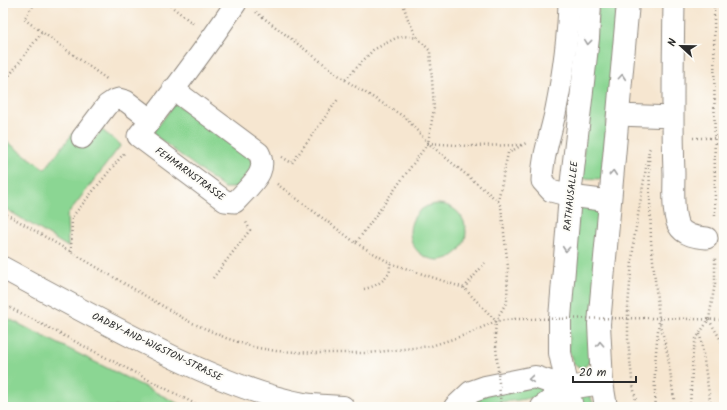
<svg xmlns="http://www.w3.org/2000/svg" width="727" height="410" viewBox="0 0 727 410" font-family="Kalam,sans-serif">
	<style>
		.green { fill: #8bd693; stroke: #5b805f }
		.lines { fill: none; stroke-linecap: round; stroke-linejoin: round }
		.minor-casing { stroke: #90887e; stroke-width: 23 }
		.major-casing { stroke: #90887e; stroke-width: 24 }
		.path { stroke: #90887e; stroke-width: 2.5; stroke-dasharray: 1 3; stroke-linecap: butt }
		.minor { stroke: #fff; stroke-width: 21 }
		.major { stroke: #fff; stroke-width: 22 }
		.path-bridge { stroke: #90887e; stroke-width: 2.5; stroke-dasharray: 1 3; stroke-linecap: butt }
		.oneway { stroke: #a0a0a0 }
		.labels { text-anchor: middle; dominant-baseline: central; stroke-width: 4; stroke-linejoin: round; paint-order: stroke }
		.street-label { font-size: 10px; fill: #2b2b2b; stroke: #fdfcf7 }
	</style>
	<rect width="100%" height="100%" fill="#fdfcf7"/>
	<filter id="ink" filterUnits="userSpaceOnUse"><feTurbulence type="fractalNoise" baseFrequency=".025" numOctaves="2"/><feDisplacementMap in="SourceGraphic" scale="8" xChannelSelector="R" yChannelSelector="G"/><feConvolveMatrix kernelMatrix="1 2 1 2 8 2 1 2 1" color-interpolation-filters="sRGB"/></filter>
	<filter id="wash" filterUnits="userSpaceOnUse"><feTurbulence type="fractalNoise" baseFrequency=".012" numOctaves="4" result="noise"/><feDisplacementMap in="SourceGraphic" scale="16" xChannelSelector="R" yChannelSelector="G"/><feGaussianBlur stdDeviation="0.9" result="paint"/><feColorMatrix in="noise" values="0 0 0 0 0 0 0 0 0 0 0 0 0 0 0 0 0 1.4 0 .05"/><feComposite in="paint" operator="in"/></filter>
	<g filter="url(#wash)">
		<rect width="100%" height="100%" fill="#f6e6d0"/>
		<!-- green -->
		<path class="green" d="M 599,3 L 617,3 L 602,179 L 581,178 Z
			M 175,103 L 249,157 L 252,163 L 251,169 L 238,186 L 232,188 L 224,188 L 157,137 L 154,132 Z
			M 102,130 L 121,145 L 67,215 L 68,247 L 3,207 L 3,139 L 45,169 L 74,132 L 90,144 Z
			M410 232a28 28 0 1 1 56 0a28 28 0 1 1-56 0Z
			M 579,205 L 603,207 L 593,354 L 587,365 L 581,368 L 574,364 L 569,352 L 569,309 Z
			M 3,316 L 185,407 L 3,407 Z
			M 548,384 L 544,394 C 522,402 493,403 470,402 L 487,394 Z
			M 585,395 L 590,396 L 595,407 L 581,407 L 581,398 Z"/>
	</g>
	<g filter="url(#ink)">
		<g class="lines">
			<!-- minor casing -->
			<g class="minor-casing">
				<path id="minor" d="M 569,3 C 568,39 563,74 556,109 C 551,134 542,156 542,181 L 551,191 L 570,196 L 610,201
					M 674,3 C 673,60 672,117 674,174 C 674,188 672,212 678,225 C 684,236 696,237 707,238
					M 173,89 L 259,153 C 262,159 263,165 260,172 C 257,180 241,196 235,202 L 225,201 L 138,136 C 172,93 205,49 236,3
					M 618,115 L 673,117
					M 82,138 L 107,105 L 113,101 L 119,99 L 126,101 L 151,120"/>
			</g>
			<!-- major casing -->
			<g class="major-casing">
				<path id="major" d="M 3,268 C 60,299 117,330 175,358 C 215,377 260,396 304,404 C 316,406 330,406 343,407
					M 455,407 L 471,392 L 485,387 L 535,377 L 568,388 L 602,383
					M 542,407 L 568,388
					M 572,407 L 560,353 L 560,318 L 570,196 L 588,38 L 590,3
					M 606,407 L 602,383 L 599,324 L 628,3"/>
			</g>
			<!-- path -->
			<path class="path" d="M 35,3 L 24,19 L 108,80
				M 167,3 L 195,25
				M 403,3 L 407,17 L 417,38
				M 714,3 L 715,219
				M 256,12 L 345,80 L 406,118 L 428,143 L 498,201 L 501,207 L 508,267 L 507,301 L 496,321 L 495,334
				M 3,72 L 9,76 L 42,32
				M 693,138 L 724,138
				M 428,143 L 468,146 L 521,145
				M 649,156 L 651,241 L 659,318 L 668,356 L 675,407
				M 282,157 L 292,163 L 339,98
				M 277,184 L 356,243 L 428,143 L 434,108 L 430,51 L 418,38 L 403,36 L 396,38 L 373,50 L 345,80
				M 498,201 L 508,153 L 526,143
				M 3,212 L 188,321 L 226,338 L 253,347 L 276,351 L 317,353 L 369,353 L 431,346 L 468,334 L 496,321 L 515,319
				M 356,243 L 390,263 L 464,288 L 496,321
				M 71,252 L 72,217 L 125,152
				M 213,278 L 250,230 L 245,220
				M 464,288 L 485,263
				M 364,289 C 373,287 384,282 389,273 C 390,271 390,266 390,263
				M 3,304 L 201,407
				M 659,318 L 724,320
				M 709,320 L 724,345
				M 700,334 L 711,407
				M 637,407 L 632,379 L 628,340 L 628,306 L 634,239 L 649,150 L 651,146
				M 656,407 C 653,378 656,349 659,321
				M 690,407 L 693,351 L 696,339 L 709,319 L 715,283 L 715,256"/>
			<!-- minor -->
			<use href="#minor" class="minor"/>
			<!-- major -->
			<use href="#major" class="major"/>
			<!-- path-bridge -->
			<path class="path-bridge" d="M 515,319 L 659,318
				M 495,334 L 501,407"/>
		</g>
		<!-- one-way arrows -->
		<defs><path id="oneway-chevron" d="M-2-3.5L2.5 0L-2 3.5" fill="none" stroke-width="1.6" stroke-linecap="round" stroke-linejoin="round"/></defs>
		<g class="oneway">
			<use href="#oneway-chevron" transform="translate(588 42) rotate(96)"/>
			<use href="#oneway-chevron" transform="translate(622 77) rotate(-85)"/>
			<use href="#oneway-chevron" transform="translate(613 173) rotate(-85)"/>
			<use href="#oneway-chevron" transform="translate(566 249) rotate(95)"/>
			<use href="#oneway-chevron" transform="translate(600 344) rotate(-93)"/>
			<use href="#oneway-chevron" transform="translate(531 379) rotate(175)"/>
		</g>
	</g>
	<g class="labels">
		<!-- street labels -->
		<g class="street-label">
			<text transform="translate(190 174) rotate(36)">FEHMARNSTRASSE</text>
			<text transform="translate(571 196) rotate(-84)">RATHAUSALLEE</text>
			<text transform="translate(157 347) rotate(26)">OADBY-AND-WIGSTON-STRASSE</text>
		</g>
	</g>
	<!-- margin -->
	<rect width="727" height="410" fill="none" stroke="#fdfcf7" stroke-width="16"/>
	<!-- north arrow -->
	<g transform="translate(681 46) rotate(292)" stroke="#fdfcf7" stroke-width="3" paint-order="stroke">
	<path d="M0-3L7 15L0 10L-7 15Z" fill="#2b2b2b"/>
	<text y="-6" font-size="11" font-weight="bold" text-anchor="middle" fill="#2b2b2b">N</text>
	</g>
	<!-- scale -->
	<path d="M573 376v6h63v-6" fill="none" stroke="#2b2b2b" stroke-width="2"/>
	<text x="579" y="376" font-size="12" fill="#2b2b2b" stroke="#fdfcf7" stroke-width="3" paint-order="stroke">20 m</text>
</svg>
